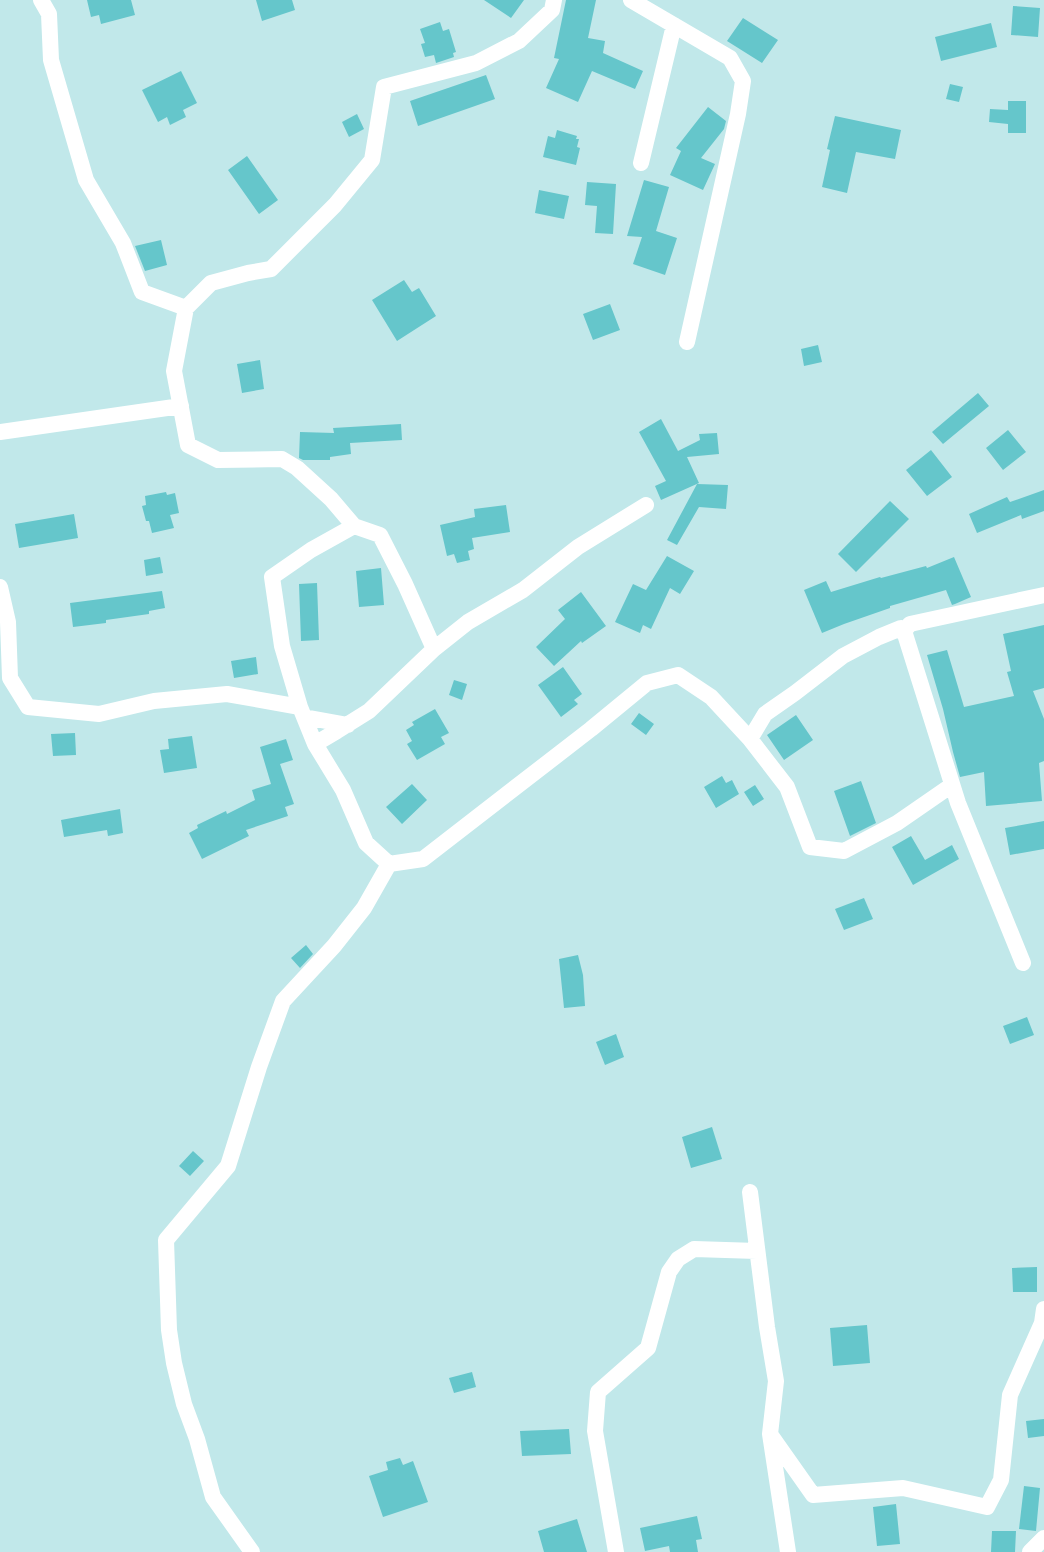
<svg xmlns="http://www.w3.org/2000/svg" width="1044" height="1552" viewBox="0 0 1044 1552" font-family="'Public Sans',sans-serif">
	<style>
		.building { fill: #65c6cb }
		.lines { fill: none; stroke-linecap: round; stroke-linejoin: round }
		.minor { stroke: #fff; stroke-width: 16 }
	</style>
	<rect width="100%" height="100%" fill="#c1e8ea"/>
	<!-- building -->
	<path class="building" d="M 87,0 L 131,0 L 135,15 L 101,24 L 99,15 L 91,17 Z
		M 256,0 L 292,0 L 295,10 L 262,21 Z
		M 484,0 L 524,0 L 511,18 Z
		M 566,0 L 596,0 L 588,38 L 605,41 L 603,53 L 643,71 L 635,89 L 592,71 L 578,102 L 546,88 L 559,59 L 554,58 Z
		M 1013,6 L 1040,8 L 1038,37 L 1011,35 Z
		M 743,18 L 778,40 L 762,63 L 727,41 Z
		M 440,22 L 443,31 L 449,29 L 456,52 L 453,53 L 454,57 L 436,63 L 434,55 L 425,57 L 421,44 L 425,43 L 420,29 Z
		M 991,23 L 997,47 L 941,61 L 935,37 Z
		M 181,71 L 197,103 L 183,110 L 186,117 L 170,125 L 167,117 L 158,122 L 142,90 Z
		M 486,75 L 495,99 L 418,126 L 410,101 Z
		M 950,84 L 963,87 L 959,102 L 946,99 Z
		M 1008,101 L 1026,101 L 1026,133 L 1008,133 L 1008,124 L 989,122 L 990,109 L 1008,110 Z
		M 708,107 L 726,121 L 724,129 L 701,158 L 715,164 L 703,190 L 670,175 L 681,151 L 676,148 Z
		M 357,114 L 364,129 L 349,137 L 342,122 Z
		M 835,116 L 901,130 L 895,159 L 856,152 L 847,193 L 822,187 L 830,150 L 827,149 Z
		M 557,130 L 577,136 L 576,139 L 579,139 L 577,147 L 580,148 L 576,165 L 543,157 L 548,136 L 555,138 Z
		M 247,156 L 278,200 L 259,214 L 228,170 Z
		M 644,180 L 669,187 L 656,231 L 677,238 L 665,275 L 633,264 L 642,237 L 627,236 Z
		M 587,182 L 616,184 L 613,234 L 595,233 L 597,206 L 585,205 Z
		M 539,190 L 569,196 L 564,219 L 535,213 Z
		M 161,240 L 167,265 L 145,271 L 135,246 Z
		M 404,280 L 412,292 L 419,288 L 436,316 L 397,341 L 372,300 Z
		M 610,304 L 620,330 L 593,340 L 583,314 Z
		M 818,345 L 822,362 L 804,366 L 801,349 Z
		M 260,360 L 264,389 L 242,393 L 237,364 Z
		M 978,393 L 989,406 L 943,444 L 932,432 Z
		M 661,419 L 678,451 L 700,440 L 699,434 L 717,433 L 719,454 L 687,457 L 699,483 L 661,500 L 655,486 L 666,481 L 639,432 Z
		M 401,424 L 402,440 L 350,443 L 351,454 L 330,457 L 330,460 L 303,460 L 299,458 L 300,432 L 334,433 L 333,428 Z
		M 1008,430 L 1026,452 L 1003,470 L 986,448 Z
		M 931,450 L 952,477 L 927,496 L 906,470 Z
		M 697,484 L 728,485 L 726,509 L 699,507 L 677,545 L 667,540 Z
		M 1044,490 L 1044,511 L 1022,519 L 1021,515 L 977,533 L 969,514 L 1007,497 L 1010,502 Z
		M 166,492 L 167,495 L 175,493 L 179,513 L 170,515 L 174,528 L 152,533 L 149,521 L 146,521 L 142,506 L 146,505 L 145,496 Z
		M 890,501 L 909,519 L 856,572 L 838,554 Z
		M 506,505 L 510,532 L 472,538 L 474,549 L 468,551 L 470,560 L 457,563 L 454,554 L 447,556 L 440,525 L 475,517 L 474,509 Z
		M 74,514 L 78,538 L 19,548 L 15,524 Z
		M 667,556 L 694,571 L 680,594 L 670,588 L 651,629 L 643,625 L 640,633 L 615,622 L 633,584 L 646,590 Z
		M 160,557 L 163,573 L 146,576 L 144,560 Z
		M 954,557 L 971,597 L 955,604 L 952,605 L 946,590 L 890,606 L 890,608 L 844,624 L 822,633 L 804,590 L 826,581 L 831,592 L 880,577 L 881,578 L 926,566 L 927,568 Z
		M 381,568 L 384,605 L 359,607 L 356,571 Z
		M 317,583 L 319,640 L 301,641 L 299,584 Z
		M 162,591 L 165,608 L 149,611 L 149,614 L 106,620 L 106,623 L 73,627 L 70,603 Z
		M 581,592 L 606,626 L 582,643 L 581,641 L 554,666 L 536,647 L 565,619 L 558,610 Z
		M 1044,625 L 1044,688 L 1033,691 L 1044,719 L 1044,761 L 1039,763 L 1042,801 L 986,806 L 984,772 L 960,777 L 953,752 L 943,709 L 927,655 L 947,650 L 964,707 L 1014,696 L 1007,672 L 1011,671 L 1003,634 Z
		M 256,657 L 258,674 L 234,678 L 231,661 Z
		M 563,667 L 582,694 L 574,700 L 578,704 L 561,717 L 538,685 Z
		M 454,680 L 467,684 L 462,700 L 449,695 Z
		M 435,709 L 449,733 L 441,737 L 445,744 L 417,760 L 407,744 L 412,741 L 406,730 L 414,725 L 412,722 Z
		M 639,713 L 654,724 L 646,735 L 631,724 Z
		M 796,715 L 813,740 L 784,760 L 767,735 Z
		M 75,733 L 76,755 L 53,756 L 51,734 Z
		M 192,736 L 197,768 L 164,773 L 160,750 L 169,749 L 168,739 Z
		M 286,739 L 293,760 L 280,764 L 294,804 L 285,807 L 288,816 L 246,830 L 249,836 L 202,859 L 189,833 L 198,828 L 197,825 L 226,811 L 227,814 L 255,800 L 252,790 L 271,784 L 260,747 Z
		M 722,776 L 726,783 L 732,780 L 739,794 L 716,808 L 704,787 Z
		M 861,781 L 876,823 L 850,836 L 834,791 Z
		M 412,784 L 427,800 L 402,824 L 386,807 Z
		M 755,785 L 764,799 L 753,806 L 744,792 Z
		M 120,809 L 123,833 L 108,836 L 107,830 L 64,837 L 61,820 Z
		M 1044,821 L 1044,849 L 1010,855 L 1005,828 Z
		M 911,836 L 925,860 L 952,845 L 959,859 L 913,885 L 892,847 Z
		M 864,898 L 873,919 L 844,930 L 835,909 Z
		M 306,945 L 313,954 L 300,968 L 291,958 Z
		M 578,955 L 583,975 L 585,1006 L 564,1008 L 559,959 Z
		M 1027,1017 L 1034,1035 L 1010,1044 L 1003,1026 Z
		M 616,1034 L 624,1057 L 605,1065 L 596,1042 Z
		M 712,1127 L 722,1159 L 691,1168 L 682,1137 Z
		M 193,1151 L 204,1161 L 190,1176 L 179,1166 Z
		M 1037,1267 L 1037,1292 L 1013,1292 L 1012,1268 Z
		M 867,1325 L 870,1363 L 833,1366 L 830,1328 Z
		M 472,1372 L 476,1387 L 454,1393 L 449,1378 Z
		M 1044,1419 L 1044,1436 L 1028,1438 L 1026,1421 Z
		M 569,1429 L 571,1454 L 522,1456 L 520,1431 Z
		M 400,1458 L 403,1465 L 413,1461 L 428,1502 L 383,1517 L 369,1476 L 388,1470 L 386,1462 Z
		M 1024,1486 L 1040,1488 L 1036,1531 L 1019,1529 Z
		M 896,1504 L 900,1544 L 877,1546 L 873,1507 Z
		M 697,1516 L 702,1539 L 696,1540 L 698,1552 L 670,1552 L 669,1546 L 645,1551 L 640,1528 Z
		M 577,1519 L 587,1552 L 544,1552 L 538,1531 Z
		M 992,1531 L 1016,1531 L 1015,1552 L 991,1552 Z"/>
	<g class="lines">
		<!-- minor -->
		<path class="minor" d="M 41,0 L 49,14 L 51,60 L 86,180 L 123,243 L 142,292 L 186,308
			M 631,0 L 730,58 L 743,81 L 738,114 L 687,342
			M 641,163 L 674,25
			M 0,432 L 181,406
			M 354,526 L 380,535 L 405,584 L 434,649
			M 0,587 L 8,622 L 10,678 L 28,707 L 99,714 L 154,701 L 227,694 L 300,707 L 315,744 L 343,790 L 366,843 L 389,864 L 423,859 L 591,729 L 647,683 L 678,675 L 711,697 L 750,739 L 787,787 L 810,847 L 844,851 L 897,823 L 952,785
			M 300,707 L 282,646 L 272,577 L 311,550 L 354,526 L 331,499 L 297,468 L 282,459 L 218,460 L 188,445 L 174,371 L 186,308 L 211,283 L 248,273 L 271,269 L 335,205 L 372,160 L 384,87 L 476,63 L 519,41 L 552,10 L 554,0
			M 304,717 L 348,725
			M 750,739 L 765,714 L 795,693 L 843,656 L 879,637 L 901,628 L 904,631
			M 315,744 L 337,731 L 369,711 L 434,649 L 468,622 L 523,590 L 578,547 L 646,505
			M 1023,963 L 958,803 L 904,631 L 910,624 L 1044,595
			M 750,1192 L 767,1327 L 776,1381 L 770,1434 L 788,1552
			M 770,1434 L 813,1495 L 903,1488 L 987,1507 L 1001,1480 L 1010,1395 L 1042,1323 L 1044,1309
			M 252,1552 L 213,1497 L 197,1439 L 184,1404 L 174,1363 L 169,1330 L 166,1240 L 228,1166 L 259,1067 L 283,1001 L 334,946 L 364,908 L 389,864
			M 616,1552 L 595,1431 L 598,1392 L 648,1348 L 669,1272 L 678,1259 L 694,1249 L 757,1251
			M 1030,1552 L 1044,1538"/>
	</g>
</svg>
